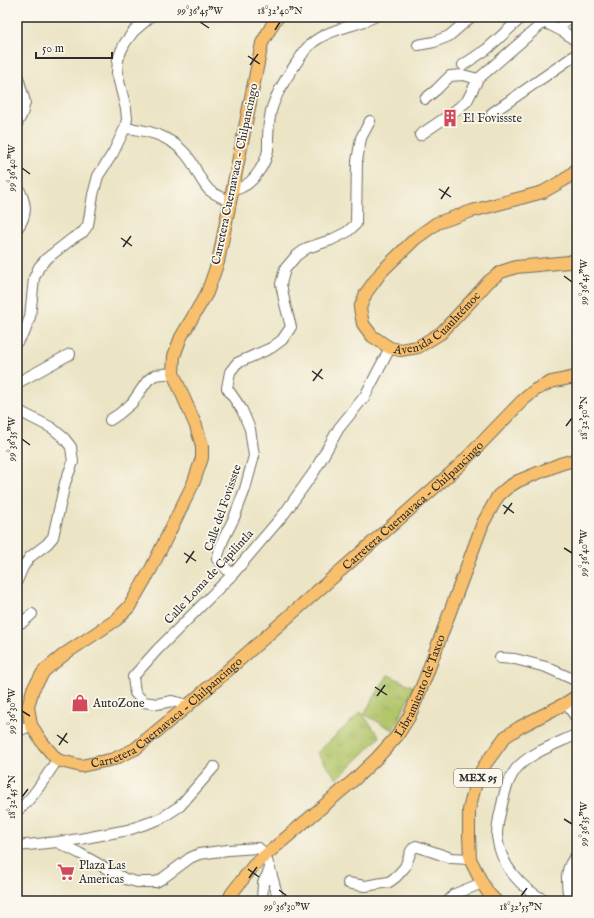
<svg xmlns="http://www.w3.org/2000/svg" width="594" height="918" viewBox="0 0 594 918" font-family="'IM FELL English',serif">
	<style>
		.grass { fill: url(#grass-tufts); stroke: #6e784a }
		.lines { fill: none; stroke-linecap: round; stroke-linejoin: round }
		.minor-casing { stroke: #6e6c61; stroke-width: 12 }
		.major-casing { stroke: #6e6c61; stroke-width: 14 }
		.minor { stroke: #fff; stroke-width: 10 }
		.major { stroke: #f8bf6c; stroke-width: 12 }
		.ticks { fill: none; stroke: #2b2b2b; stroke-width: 1.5 }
		.labels { text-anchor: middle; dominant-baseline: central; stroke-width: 3.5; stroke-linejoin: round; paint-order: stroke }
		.shield { fill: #fbf7ec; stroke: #696865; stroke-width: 1 }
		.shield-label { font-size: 11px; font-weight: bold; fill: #2b2b2b }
		.poi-label { font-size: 12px; fill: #2b2b2b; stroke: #fbf7ec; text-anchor: start }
		.street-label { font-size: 12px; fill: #2b2b2b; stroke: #fbf7ec }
		.neatline { fill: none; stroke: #2b2b2b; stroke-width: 1.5 }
		.ticks-label { font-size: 10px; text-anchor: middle; fill: #2b2b2b }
	</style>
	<defs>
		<pattern id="grass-tufts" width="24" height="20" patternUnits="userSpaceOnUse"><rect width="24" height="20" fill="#b1c569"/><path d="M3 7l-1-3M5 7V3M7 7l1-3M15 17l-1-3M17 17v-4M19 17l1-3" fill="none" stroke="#98a95b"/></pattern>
	</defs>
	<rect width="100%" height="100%" fill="#fbf7ec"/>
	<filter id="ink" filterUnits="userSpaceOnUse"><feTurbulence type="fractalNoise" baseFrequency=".025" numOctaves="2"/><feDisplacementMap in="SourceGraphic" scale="8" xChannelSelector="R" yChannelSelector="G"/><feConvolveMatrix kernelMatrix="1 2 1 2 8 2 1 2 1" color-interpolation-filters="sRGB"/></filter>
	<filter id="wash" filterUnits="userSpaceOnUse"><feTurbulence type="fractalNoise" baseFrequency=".012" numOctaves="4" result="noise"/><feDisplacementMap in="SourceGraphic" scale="16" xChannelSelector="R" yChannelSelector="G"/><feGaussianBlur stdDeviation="0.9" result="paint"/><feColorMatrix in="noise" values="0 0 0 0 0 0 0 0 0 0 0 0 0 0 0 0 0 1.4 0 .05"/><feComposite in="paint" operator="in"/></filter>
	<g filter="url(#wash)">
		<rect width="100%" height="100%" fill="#ebe4c5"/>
		<!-- grass -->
		<path class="grass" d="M 388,675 L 414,687 L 393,730 L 364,714 Z
			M 361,712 L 380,737 L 337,779 L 317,753 Z"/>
	</g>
	<g filter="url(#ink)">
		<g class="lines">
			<!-- minor casing -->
			<g class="minor-casing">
				<path id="minor" d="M 535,17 L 544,22 L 564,32 L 577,42
					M 558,29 L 570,17
					M 418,45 L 434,42 L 449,36 L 471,17
					M 463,65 L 487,49 L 522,17
					M 17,74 L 25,102 L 22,114 L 17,124
					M 425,99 L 436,90 L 450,76 L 463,75 L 478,79
					M 492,113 L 577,54
					M 125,128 C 152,130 176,138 191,161 C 197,171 201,182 209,190 C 215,195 224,198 231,202
					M 420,135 L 451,114 L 467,101 L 478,79 L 544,22
					M 17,185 C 26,202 29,213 17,229
					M 233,190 C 236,189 239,189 242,187 C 254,182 266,163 268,150 C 268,147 268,142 268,138 C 268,129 269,120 271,111 C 276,93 287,77 297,62 C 300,58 303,53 306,49 C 323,29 352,28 374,17
					M 17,342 L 25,331 L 30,317 L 34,278 L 39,267 L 46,259 L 73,238 L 83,232 L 88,225 L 93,195 L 98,176 L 113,153 L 125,128 L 127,119 L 126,109 L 117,73 L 118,60 L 121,51 L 125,43 L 133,32 L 150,17
					M 17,385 L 19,382 L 70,354
					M 17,410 L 52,428 L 64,438 L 71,447 L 73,462 L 65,483 L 53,537 L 47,544 L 30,557 L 23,567 L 17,581
					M 110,420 L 119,414 L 132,403 L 148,380 L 155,375 L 173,373
					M 232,575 L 217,559 L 223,540 L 234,518 L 245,489 L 254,456 L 250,429 L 242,410 L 227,388 L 230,372 L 237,363 L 271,348 L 282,340 L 291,327 L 285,304 L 281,284 L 285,269 L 296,256 L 307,248 L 331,240 L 347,232 L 356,224 L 357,161 L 361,138 L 370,121
					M 17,624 L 23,622 L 32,614
					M 500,658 L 515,659 L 546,667 L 577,681
					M 566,703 L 577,719
					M 188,705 L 172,701 L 157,704 L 144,702 L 135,693 L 133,677 L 157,650 L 232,575 L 284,514 L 314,472 L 339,428 L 365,396 L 390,348
					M 17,732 L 31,725
					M 17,811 C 32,800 47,775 57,760
					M 57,842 L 80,839 L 128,830 L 160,819 L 180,806 L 214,767
					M 17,846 L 57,842 L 79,853 L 125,879 L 137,882 L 156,882 L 163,878 L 190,858 L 199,854 L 228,850 L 258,848 C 266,852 267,862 270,869 L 263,883 L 262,901
					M 270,869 L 279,901
					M 348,883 L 365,886 L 389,882 L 396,877 L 405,867 L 411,851 L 414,847 L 416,846 L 451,858 L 470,859
					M 448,901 L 455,894 L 482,883
					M 547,901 C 521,889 500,865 497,836 C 497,827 499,817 501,809 C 504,795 507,781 516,769 C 529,753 559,743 577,734
					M 569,901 C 567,883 563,869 577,855"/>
			</g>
			<!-- major casing -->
			<g class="major-casing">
				<g id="major">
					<path id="s1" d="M 278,17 L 275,20 L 262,43 L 218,262 L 207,293 L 181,337 L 174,356 L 173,373 L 196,426 L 202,446 L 202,458 L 193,484 L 150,571 L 129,607 L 116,620 L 66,653 L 44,671 L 33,689 L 28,707 L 31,725 L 42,742 L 57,760 L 81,766 L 114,759 L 135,749 L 185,708 L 459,466 L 522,401 L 535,390 L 551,382 L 570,378 L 577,377"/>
					<path id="s2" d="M 577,169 L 564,180 L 543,192 L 472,211 L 437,223 L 416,238 L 382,271 L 366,293 L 360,308 L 363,324 L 372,336 L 390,348 L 400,350 L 418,347 L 441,333 L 474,298 L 488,282 L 501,272 L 516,267 L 569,262 L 577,259"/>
					<path id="s3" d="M 228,901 L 232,893 L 254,865 L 354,780 L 377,758 L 397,736 L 409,717 L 425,679 L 483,523 L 498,496 L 507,488 L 518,481 L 560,464 L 577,459"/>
					<path d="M 496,901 L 489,894 L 482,883 L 470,859 L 469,835 L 469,810 L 474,790 L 478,777 L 484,766 L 505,737 L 520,727 L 566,703 L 577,696"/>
				</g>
			</g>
			<!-- minor -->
			<use href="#minor" class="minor"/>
			<!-- major -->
			<use href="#major" class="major"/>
		</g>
	</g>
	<!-- ticks -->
	<path class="ticks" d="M 200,22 L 209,28M 275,30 L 280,22M 248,56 L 260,64M 250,65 L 258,54M 22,168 L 30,174M 439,189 L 451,197M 441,199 L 449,187M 121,238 L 132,246M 123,247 L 131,236M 564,276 L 572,282M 312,371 L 323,379M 313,381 L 322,369M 566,426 L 572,418M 22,439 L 30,445M 503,505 L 514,513M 504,514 L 512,503M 564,548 L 572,553M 184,553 L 196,561M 186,563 L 194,551M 375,687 L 387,695M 377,696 L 385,685M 22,711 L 30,716M 57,735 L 68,743M 59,745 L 67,733M 22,797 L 28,789M 564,819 L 572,824M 248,869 L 259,877M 249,878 L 257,867M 279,890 L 287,896M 521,896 L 527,888"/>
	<!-- icons -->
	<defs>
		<g id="building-bare" transform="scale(1.38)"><path d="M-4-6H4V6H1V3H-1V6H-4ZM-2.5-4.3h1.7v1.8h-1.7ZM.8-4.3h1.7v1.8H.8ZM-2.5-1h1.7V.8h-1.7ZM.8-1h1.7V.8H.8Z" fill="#d1495b" stroke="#fbf7ec" stroke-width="2.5" paint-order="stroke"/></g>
		<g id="shop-bare" transform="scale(1.38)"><path d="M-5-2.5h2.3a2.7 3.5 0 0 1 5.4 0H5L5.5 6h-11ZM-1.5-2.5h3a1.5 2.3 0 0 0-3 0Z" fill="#d1495b" stroke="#fbf7ec" stroke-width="2.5" paint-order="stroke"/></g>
		<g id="supermarket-bare" transform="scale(1.38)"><path d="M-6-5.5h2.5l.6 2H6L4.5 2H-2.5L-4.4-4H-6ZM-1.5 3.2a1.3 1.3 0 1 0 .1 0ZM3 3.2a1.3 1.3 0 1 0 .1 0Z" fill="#d1495b" stroke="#fbf7ec" stroke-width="2.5" paint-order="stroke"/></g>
	</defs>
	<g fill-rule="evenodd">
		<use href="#building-bare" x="450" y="118"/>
		<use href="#shop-bare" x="80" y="703"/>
		<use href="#supermarket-bare" x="66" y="872"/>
	</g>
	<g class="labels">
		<!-- shield labels -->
		<rect class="shield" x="454" y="769" width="48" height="18" rx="3"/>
		<g class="shield-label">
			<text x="478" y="778">MEX 95</text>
		</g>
		<!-- poi labels -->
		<g class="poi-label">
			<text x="463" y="118">El Fovissste</text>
			<text x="93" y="703">AutoZone</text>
			<text x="79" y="865">Plaza Las<tspan x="79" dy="14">Americas</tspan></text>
		</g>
		<!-- street labels -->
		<g class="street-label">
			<text transform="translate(235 174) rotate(-78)">Carretera Cuernavaca - Chilpancingo</text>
			<text stroke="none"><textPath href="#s2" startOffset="378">Avenida Cuauhtémoc</textPath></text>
			<text stroke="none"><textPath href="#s1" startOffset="1292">Carretera Cuernavaca - Chilpancingo</textPath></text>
			<text transform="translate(223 508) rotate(-71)">Calle del Fovissste</text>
			<text transform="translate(209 577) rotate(-47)">Calle Loma de Capilintla</text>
			<text stroke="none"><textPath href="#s3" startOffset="293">Libramiento de Taxco</textPath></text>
			<text stroke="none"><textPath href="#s1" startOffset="968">Carretera Cuernavaca - Chilpancingo</textPath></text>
		</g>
	</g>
	<!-- margin -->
	<rect width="594" height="918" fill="none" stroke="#fbf7ec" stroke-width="44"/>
	<!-- scale -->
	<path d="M36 52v6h76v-6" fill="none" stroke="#2b2b2b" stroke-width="2"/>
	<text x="42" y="52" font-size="12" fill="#2b2b2b" stroke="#fbf7ec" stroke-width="3" paint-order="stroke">50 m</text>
	<rect x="22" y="22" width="550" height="874" class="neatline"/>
	<g class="ticks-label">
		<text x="200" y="14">99°36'45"W</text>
		<text x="280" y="14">18°32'40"N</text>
		<text transform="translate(11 168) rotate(-90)" y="4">99°36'40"W</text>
		<text transform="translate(583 282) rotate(-90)" y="4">99°36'45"W</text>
		<text transform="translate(583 418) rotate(-90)" y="4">18°32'50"N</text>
		<text transform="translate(11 439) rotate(-90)" y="4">99°36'35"W</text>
		<text transform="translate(583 553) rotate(-90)" y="4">99°36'40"W</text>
		<text transform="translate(11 711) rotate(-90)" y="4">99°36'30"W</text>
		<text transform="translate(11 797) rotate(-90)" y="4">18°32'45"N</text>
		<text transform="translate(583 824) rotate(-90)" y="4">99°36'35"W</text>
		<text x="287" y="910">99°36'30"W</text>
		<text x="521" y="910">18°32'55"N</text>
	</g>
</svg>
